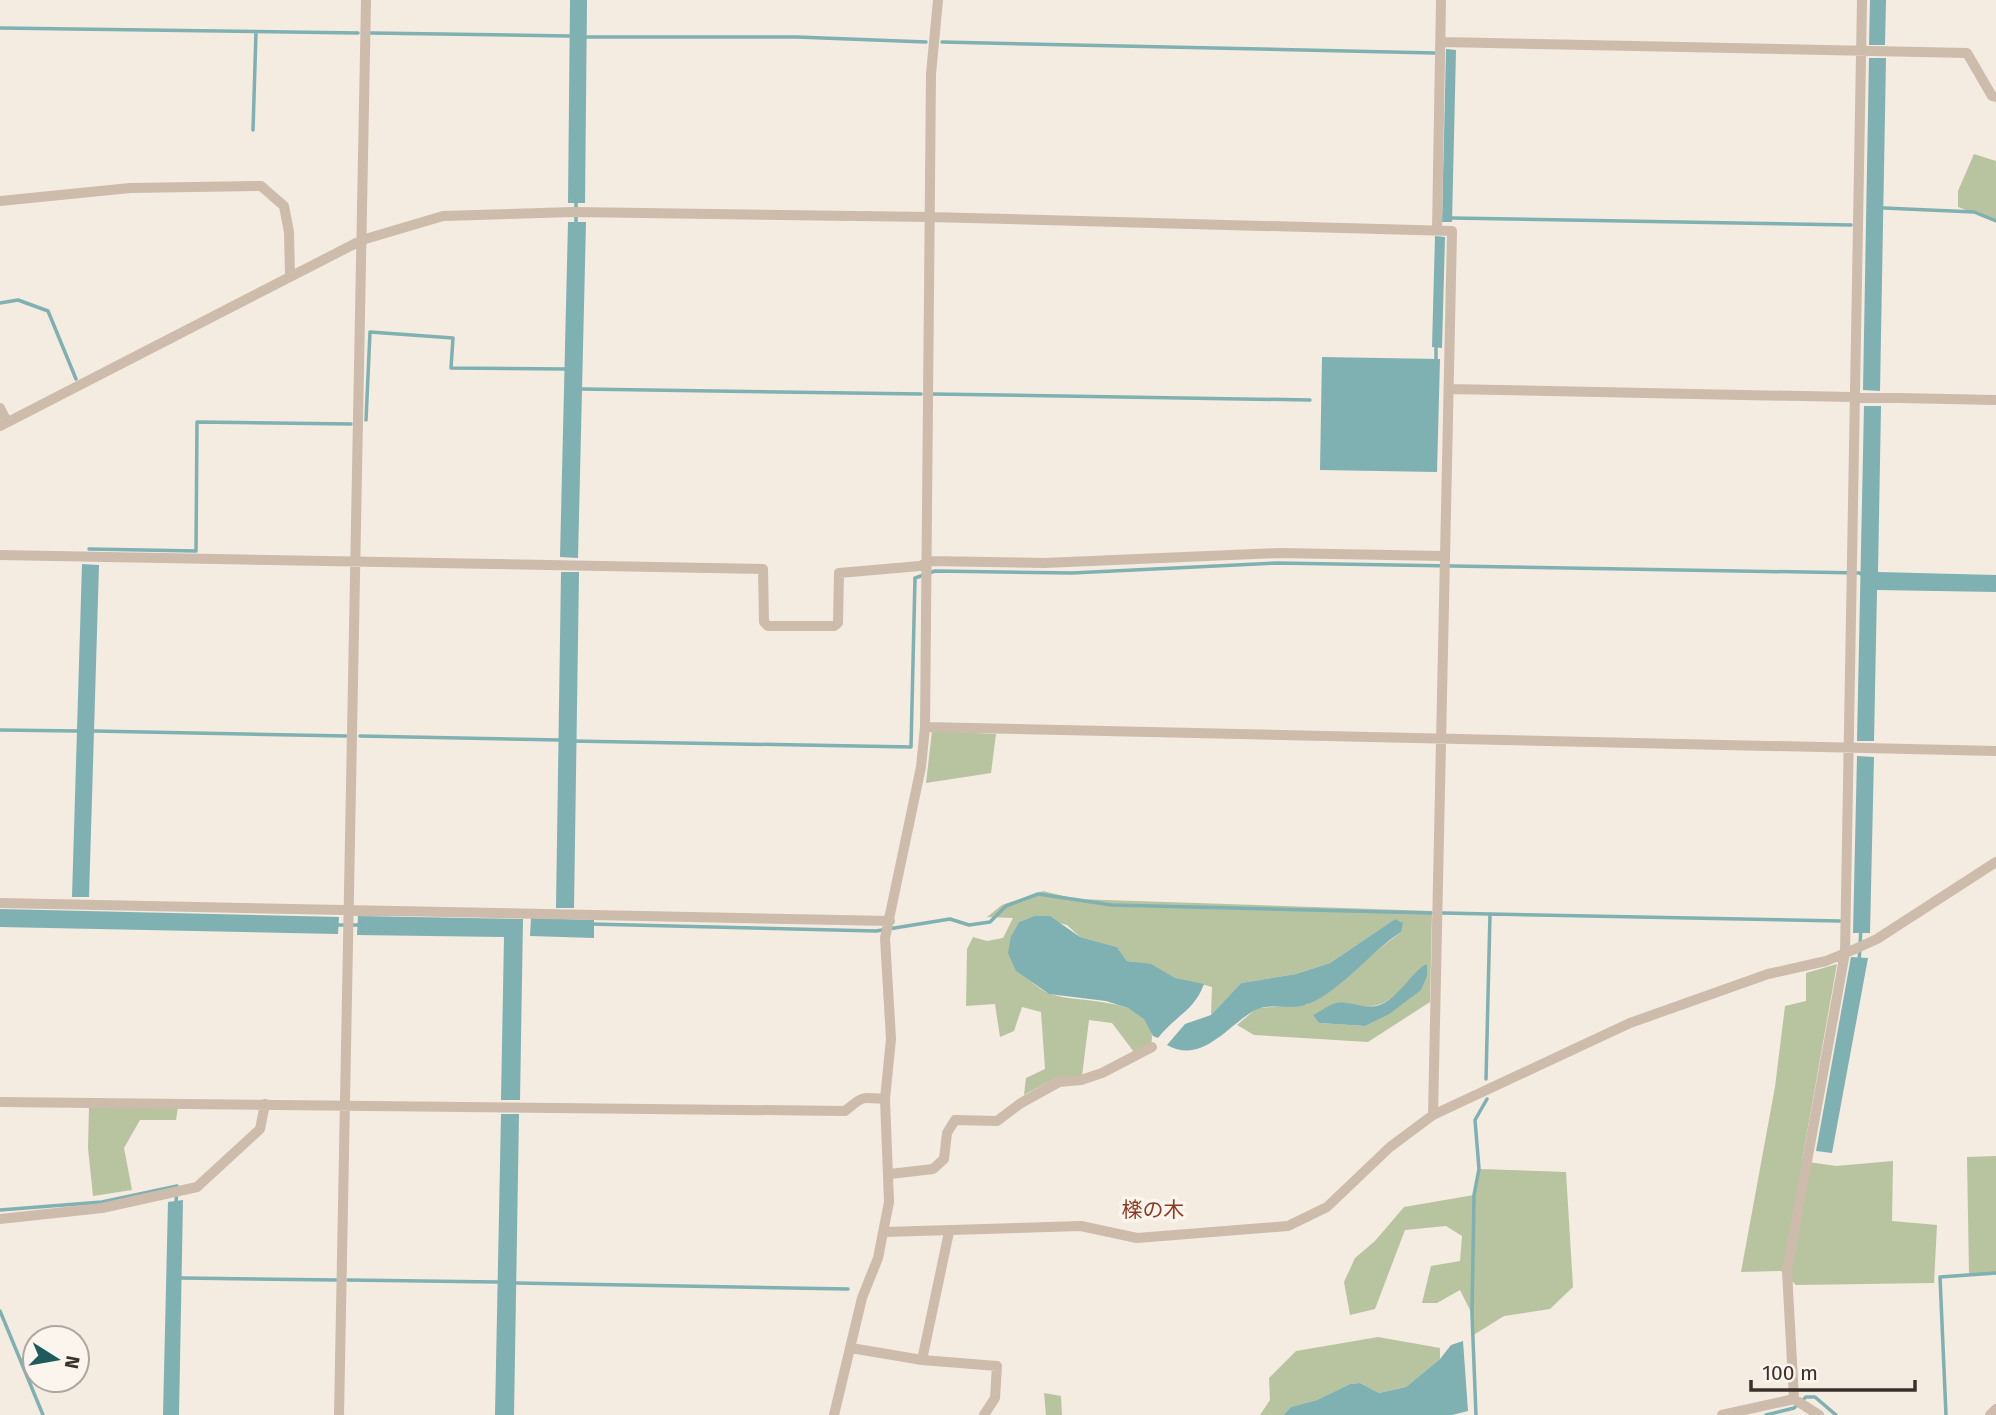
<svg xmlns="http://www.w3.org/2000/svg" width="1996" height="1415" viewBox="0 0 1996 1415" font-family="'Fira Sans','Noto Sans JP',sans-serif">
	<style>
		.green { fill: #b8c4a0; fill-rule: evenodd }
		.water { fill: #7fb0b2 }
		.lines { fill: none; stroke-linecap: round; stroke-linejoin: round }
		.stream { stroke: #7fb0b2; stroke-width: 3.5 }
		.street { stroke: #cdbbac; stroke-width: 10 }
		.labels { text-anchor: middle; dominant-baseline: central; stroke-width: 7; stroke-linejoin: round; paint-order: stroke }
		.neighbourhood-label { font-size: 21px; fill: #8c3b22; stroke: #fbf5ee }
	</style>
	<rect width="100%" height="100%" fill="#f4ebe1"/>
	<!-- green -->
	<path class="green" d="M 1974,154 L 1996,161 L 1996,221 L 1958,207 L 1958,191 Z
		M 932,731 L 996,734 L 991,773 L 926,783 Z
		M 1043,891 L 1076,899 L 1432,911 L 1430,1002 L 1368,1042 L 1254,1035 L 1237,1025 L 1257,1008 L 1307,1005 L 1401,932 L 1395,919 L 1330,963 L 1296,974 L 1241,983 L 1211,1015 L 1212,987 C 1200,983 1185,982 1174,978 C 1153,969 1151,964 1127,961 L 1117,947 L 1080,937 L 1067,925 L 1034,916 L 1019,922 L 1011,936 L 1016,971 C 1027,977 1038,989 1048,993 C 1073,1005 1162,993 1151,1045 L 1134,1052 L 1112,1023 L 1089,1020 L 1082,1076 L 1056,1078 L 1024,1095 L 1026,1078 L 1045,1069 L 1041,1012 L 1022,1007 L 1014,1031 L 1000,1037 L 995,1004 L 966,1006 L 967,949 L 973,937 L 987,941 L 1003,938 L 1013,918 L 987,917 L 1002,905 ZM 1421,966 L 1388,1015 L 1365,1026 L 1319,1023 L 1314,1015 L 1347,1003 C 1382,1016 1402,992 1421,966 Z
		M 1837,964 L 1802,1161 L 1836,1166 L 1893,1161 L 1892,1221 L 1937,1225 L 1934,1283 L 1796,1285 L 1781,1271 L 1741,1272 L 1775,1087 L 1785,1006 L 1806,1001 L 1806,973 Z
		M 89,1106 L 178,1107 L 176,1120 L 140,1120 L 124,1148 L 132,1190 L 93,1196 L 88,1148 Z
		M 1996,1156 L 1996,1273 L 1969,1273 L 1967,1157 Z
		M 1479,1169 L 1566,1172 L 1573,1287 L 1550,1309 L 1504,1316 L 1472,1336 L 1472,1314 L 1460,1290 L 1437,1303 L 1422,1303 L 1431,1266 L 1460,1261 L 1462,1236 L 1446,1226 L 1405,1230 L 1375,1309 L 1350,1315 L 1344,1282 L 1355,1258 L 1375,1241 L 1404,1207 L 1474,1195 Z
		M 1378,1337 L 1440,1348 L 1440,1359 L 1406,1387 L 1379,1393 L 1360,1383 L 1350,1384 L 1317,1400 L 1291,1407 L 1283,1415 L 1260,1415 L 1270,1400 L 1269,1378 L 1296,1351 Z
		M 1044,1393 L 1061,1396 L 1062,1415 L 1046,1415 Z"/>
	<!-- water -->
	<path class="water" d="M 570,0 L 587,0 L 585,203 L 568,203 Z
		M 1870,0 L 1886,0 L 1885,45 L 1869,45 Z
		M 1446,49 L 1456,50 L 1452,222 L 1442,222 Z
		M 1869,58 L 1886,58 L 1880,391 L 1863,390 Z
		M 568,222 L 586,222 L 578,558 L 560,557 Z
		M 1435,236 L 1445,237 L 1442,348 L 1432,347 Z
		M 1322,357 L 1440,359 L 1437,472 L 1320,470 Z
		M 1864,406 L 1881,406 L 1878,572 L 1996,575 L 1996,592 L 1877,590 L 1874,741 L 1857,741 Z
		M 82,564 L 99,565 L 89,897 L 72,897 Z
		M 561,572 L 579,572 L 574,908 L 556,908 Z
		M 1857,756 L 1874,757 L 1870,933 L 1853,933 Z
		M 0,909 L 339,917 L 338,934 L 0,927 Z
		M 358,916 L 523,919 L 520,1100 L 501,1100 L 504,937 L 357,935 Z
		M 1034,916 L 1050,916 L 1080,937 L 1117,947 L 1127,961 L 1151,964 L 1175,978 L 1204,984 C 1194,1011 1176,1015 1158,1038 L 1153,1036 L 1144,1019 L 1128,1008 L 1106,1001 L 1049,994 L 1016,971 L 1008,953 L 1011,936 L 1019,922 Z
		M 531,918 L 594,920 L 594,938 L 530,936 Z
		M 1395,919 L 1403,923 L 1401,932 C 1370,952 1341,991 1308,1004 C 1292,1011 1270,1002 1255,1010 C 1228,1025 1202,1065 1167,1045 L 1185,1024 L 1211,1015 L 1241,983 L 1296,974 L 1330,963 Z
		M 1851,957 L 1868,958 L 1832,1153 L 1816,1151 Z
		M 1427,964 L 1427,976 L 1421,990 L 1388,1015 L 1365,1026 L 1319,1023 L 1313,1015 C 1320,1012 1327,1006 1333,1004 C 1350,998 1364,1012 1382,1004 C 1400,996 1415,968 1427,964 Z
		M 501,1114 L 519,1114 L 514,1415 L 495,1415 Z
		M 183,1200 L 179,1415 L 163,1415 L 168,1202 Z
		M 1463,1341 L 1468,1411 L 1452,1415 L 1283,1415 L 1291,1407 L 1317,1400 L 1350,1384 L 1360,1383 L 1379,1393 L 1406,1387 L 1440,1359 L 1451,1345 Z"/>
	<g class="lines">
		<!-- stream -->
		<path class="stream" d="M 0,28 L 358,33
			M 371,33 L 569,36
			M 586,37 L 797,37 L 926,42
			M 942,42 L 1435,53
			M 253,130 L 256,32
			M 1884,208 L 1974,212 L 1996,221
			M 1452,218 L 1851,225
			M 576,225 L 576,198
			M 0,303 L 18,300 L 48,311 L 76,379
			M 1436,359 L 1436,346
			M 582,389 L 921,394
			M 932,394 L 1310,400
			M 366,420 L 370,332 L 453,338 L 451,368 L 565,369
			M 89,549 L 196,551 L 197,422 L 351,424
			M 0,730 L 77,731
			M 94,731 L 346,736
			M 360,736 L 559,740
			M 572,741 L 911,747 L 915,578 L 935,571 L 1072,573 L 1277,563 L 1860,573 L 1863,576
			M 1443,913 L 1490,914 L 1840,921 Z
			M 590,924 L 876,931 L 950,919 L 969,925 L 990,922 L 1006,906 L 1038,894 L 1112,905 L 1431,913
			M 334,925 L 361,925
			M 1859,962 L 1861,928
			M 1486,1079 L 1490,914
			M 0,1210 L 102,1202 L 177,1186 L 176,1203
			M 182,1278 L 336,1280
			M 348,1280 L 497,1282
			M 516,1283 L 848,1289
			M 0,1311 L 43,1415
			M 1476,1415 L 1472,1314 L 1474,1195 L 1479,1169 L 1475,1120 L 1487,1099
			M 1766,1415 L 1794,1408 L 1806,1397 L 1815,1397 L 1836,1415
			M 1946,1415 L 1940,1277 L 1996,1273"/>
		<!-- street -->
		<path class="street" d="M 1441,42 L 1967,53 L 1992,96 L 1996,97
			M 0,201 L 130,188 L 261,186 L 284,206 L 289,232 L 290,277
			M 1437,229 L 1441,0
			M 1449,389 L 1996,400
			M 0,408 L 7,422
			M 0,426 L 362,240 L 443,216 L 573,212 L 930,217 L 1452,231 L 1433,1115
			M 0,555 L 763,569 L 764,622 L 768,626 L 834,626 L 838,623 L 839,573 L 920,566 L 930,561 L 1044,563 L 1279,553 L 1443,556
			M 925,727 L 1996,751
			M 0,903 L 890,921
			M 0,1102 L 845,1111 C 864,1096 859,1097 885,1099
			M 890,1174 L 933,1169 L 944,1159 L 947,1133 L 955,1120 L 997,1121 L 1021,1103 L 1059,1082 L 1081,1080 L 1102,1073 L 1152,1047
			M 0,1219 L 102,1208 L 197,1187 L 260,1129 L 265,1104
			M 884,1232 L 1081,1226 L 1137,1238 L 1288,1226 L 1327,1207 L 1390,1147 L 1433,1115 L 1630,1023 L 1768,974 L 1826,961 L 1855,949 L 1877,939 L 1996,862
			M 851,1348 L 922,1360 L 997,1366 L 995,1398 L 984,1415
			M 922,1360 L 949,1232
			M 1794,1399 L 1787,1271 L 1845,953 L 1862,0
			M 339,1415 L 366,0
			M 834,1415 L 862,1298 L 878,1258 L 889,1202 L 885,1099 L 891,1039 L 885,938 L 921,767 L 925,727 L 931,74 L 938,0
			M 1722,1415 L 1794,1399 L 1819,1415
			M 1990,1415 L 1996,1409"/>
	</g>
	<g class="labels">
		<!-- neighbourhood labels -->
		<g class="neighbourhood-label">
			<text x="1153" y="1210">檪の木</text>
		</g>
	</g>
	<!-- north arrow -->
	<g transform="translate(56 1359) rotate(101)"><circle r="33" fill="#fbf5ee" stroke="#aea6a0" stroke-width="2"/>
	<path d="M0-5L12 26L0 18L-12 26Z" fill="#1f5a5e"/>
	<text y="-10" font-size="19" font-weight="bold" text-anchor="middle" fill="#3b302b">N</text>
	</g>
	<!-- scale -->
	<path d="M1751 1380v10h164v-10" fill="none" stroke="#3b302b" stroke-width="3.5"/>
	<text x="1762" y="1380" font-size="21" fill="#3b302b" stroke="#fbf5ee" stroke-width="5" paint-order="stroke">100 m</text>
</svg>
